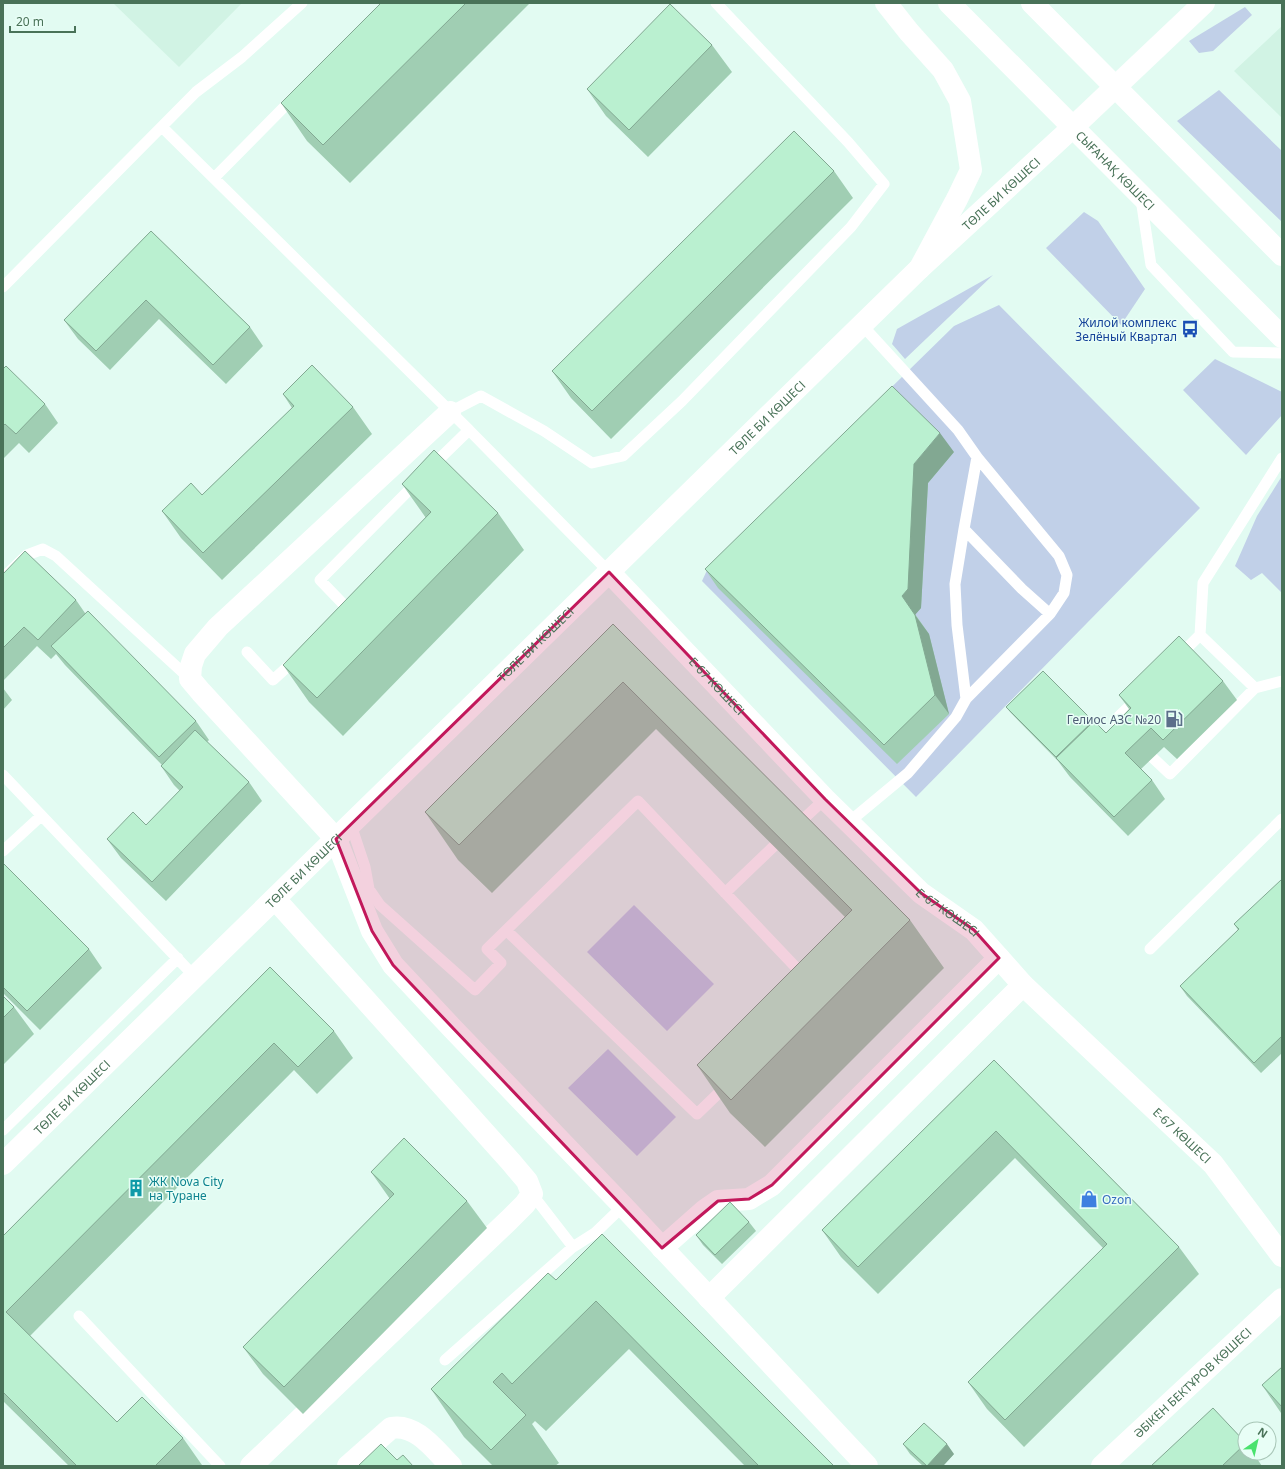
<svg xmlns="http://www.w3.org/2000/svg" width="1285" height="1469" viewBox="0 0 1285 1469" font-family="'Noto Sans',sans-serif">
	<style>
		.residential { fill: #d1f3e4 }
		.green { fill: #c1d0e8 }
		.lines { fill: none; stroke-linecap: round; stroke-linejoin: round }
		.lane { stroke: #fff; stroke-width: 11 }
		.street { stroke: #fff; stroke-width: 22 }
		.secondary { stroke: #fff; stroke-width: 22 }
		.wall { fill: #a0ceb3 }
		.shaded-wall { fill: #82a892 }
		.building { fill: #baf0d0; stroke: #82a892 }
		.marked { fill: #c2185b; fill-opacity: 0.2; stroke: #c2185b; stroke-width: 3; stroke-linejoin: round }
		.labels { text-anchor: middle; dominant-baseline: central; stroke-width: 3; stroke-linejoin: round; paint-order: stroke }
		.street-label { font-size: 12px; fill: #497258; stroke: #e8fef6 }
		.transit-label { font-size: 12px; fill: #164399; stroke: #e8fef6; text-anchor: end }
		.service-label { font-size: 12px; fill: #4e5e75; stroke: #e8fef6; text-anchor: end }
		.culture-label { font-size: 12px; fill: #0d838f; stroke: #e8fef6; text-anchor: start }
		.shop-label { font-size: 12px; fill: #366cbe; stroke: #e8fef6; text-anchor: start }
	</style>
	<rect width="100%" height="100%" fill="#e2fbf2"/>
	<!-- residential -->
	<path class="residential" d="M 113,3 L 242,3 L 179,67 Z
		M 1282,26 L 1282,118 L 1234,71 Z"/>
	<!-- green -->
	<path class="green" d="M 1245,7 L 1252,15 L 1213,51 L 1199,53 L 1189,41 Z
		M 1219,90 L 1282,151 L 1282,222 L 1177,121 Z
		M 1084,212 L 1098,221 L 1145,289 L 1121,325 L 1046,248 Z
		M 993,275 L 905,359 L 892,344 L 897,329 Z
		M 999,305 L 1200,508 L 916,797 L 702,581 L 709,566 L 954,326 Z
		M 1215,359 L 1282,392 L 1282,415 L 1246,455 L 1183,390 Z
		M 1282,476 L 1282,593 L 1262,573 L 1251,580 L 1235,566 L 1257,516 Z
		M 634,905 L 714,984 L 667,1031 L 587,952 Z
		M 608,1049 L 676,1117 L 637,1156 L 568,1088 Z"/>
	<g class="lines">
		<!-- lane -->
		<path class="lane" d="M 162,127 L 469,430
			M 214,178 L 294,97
			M 1141,199 L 1151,265 L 1233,352 L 1282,353
			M 3,287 L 196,92 L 242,57 L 302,3
			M 862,325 L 958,430 L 977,457 L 1059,556 L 1067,575 L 1064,593 L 1050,614 L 1022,589 L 964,529 L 977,457
			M 450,412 L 481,396 L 544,431 L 592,463 L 623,456 L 682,401 L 851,227 L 884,184 L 848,142 L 716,3
			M 1282,458 L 1203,583 L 1200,635 L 1255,688 L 1282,681
			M 431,467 L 469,430 L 609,572
			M 3,578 L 27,555 L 43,549 L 56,556 L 190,679
			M 342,613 L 347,608 L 320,580 L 418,481
			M 247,652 L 273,680 L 296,659
			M 1178,657 L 1200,635
			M 966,699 L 1050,614
			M 1127,732 L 1115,720 L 1138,698
			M 1153,758 L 1170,774 L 1255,688
			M 3,775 L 195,977
			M 849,822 L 908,773 L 956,717 L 966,699 L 957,625 L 955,584 L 964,529
			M 799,823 L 825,799
			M 351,825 L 365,867 L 369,889 L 380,905 L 475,990 L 501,963 L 487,949 L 638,801 L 806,978
			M 3,851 L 41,816
			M 725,893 L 774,846
			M 507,931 L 697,1114 L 728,1084
			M 1150,949 L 1282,819
			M 3,1130 L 178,958
			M 532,1194 L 573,1247
			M 79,1316 L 220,1466
			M 445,1360 L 573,1247 L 595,1233 L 623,1206"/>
		<!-- street -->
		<g class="street">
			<path d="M 450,412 L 218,627 L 195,654 L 191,666 L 190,679 L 201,692 L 336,839 L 372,931 L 393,965 L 452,1028 L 623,1206 L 867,1466"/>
			<path id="s1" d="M 609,572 L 825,799 L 921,893 L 974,930 L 1023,985 L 1213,1164 L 1282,1256"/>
			<path id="s2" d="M 3,1164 L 920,268 L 1072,128"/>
			<path d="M 662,1248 L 705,1210 L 718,1201 L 749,1199 L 772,1185 L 999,958"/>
			<path d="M 709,1298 L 1023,985"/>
			<path d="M 251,1466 L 509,1220 L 525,1204 L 532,1194 L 527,1181 L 511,1162 L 275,899"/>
			<path d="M 348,1466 L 391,1428 C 416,1423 435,1450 451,1466"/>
			<path id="s3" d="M 1102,1466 L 1282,1299"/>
		</g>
		<!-- secondary -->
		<g class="secondary">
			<path d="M 886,3 L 909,32 L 943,70 L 960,101 L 971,170 L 957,199 L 920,268"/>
			<path id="s4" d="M 949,3 L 1282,337"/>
			<path d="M 1032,3 L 1282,255"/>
			<path d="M 1072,128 L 1204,3"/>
		</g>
	</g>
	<!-- wall -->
	<path class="wall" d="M 381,3 L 530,3 L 350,183 L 307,141 L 281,103 Z
		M 712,45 L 732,72 L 648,157 L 606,116 L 587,89 Z
		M 834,171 L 853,198 L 611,439 L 571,398 L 552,371 Z
		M 151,231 L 250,327 L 263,346 L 226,384 L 159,319 L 110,370 L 78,339 L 64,320 Z
		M 3,369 L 45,404 L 58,423 L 29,453 L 19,443 L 3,459 Z
		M 283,394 L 353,407 L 372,434 L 222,580 L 181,538 L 162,511 L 202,495 L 292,408 Z
		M 954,452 L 928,483 L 921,608 L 915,614 L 929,634 L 949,714 L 897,764 L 718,588 L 705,569 Z
		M 402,484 L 498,513 L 524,550 L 343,736 L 309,702 L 283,665 L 426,518 Z
		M 3,574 L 76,600 L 85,613 L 196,721 L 209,740 L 207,742 L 249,782 L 262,801 L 166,901 L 121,858 L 107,839 L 146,825 L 180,791 L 174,785 L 161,766 L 162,765 L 65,665 L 56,654 L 51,659 L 37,646 L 3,681 Z
		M 613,624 L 910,920 L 944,968 L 765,1147 L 730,1113 L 697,1065 L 845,917 L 656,729 L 492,893 L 458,860 L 425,812 Z
		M 1043,671 L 1093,722 L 1106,733 L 1129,709 L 1119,695 L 1223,681 L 1237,700 L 1177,759 L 1164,747 L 1141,769 L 1152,780 L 1165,799 L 1128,836 L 1070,777 L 1058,761 L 1010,712 L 1006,707 Z
		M 3,688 L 12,700 L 3,710 Z
		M 3,864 L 89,949 L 102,968 L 40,1030 L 3,993 Z
		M 1282,881 L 1282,1053 L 1261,1073 L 1187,996 L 1180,986 L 1238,930 L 1234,924 Z
		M 270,967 L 334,1031 L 353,1058 L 317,1094 L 294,1070 L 30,1336 L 117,1422 L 183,1438 L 202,1465 L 201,1466 L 69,1466 L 3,1401 L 3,1236 Z
		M 3,996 L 14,1007 L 34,1034 L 3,1065 Z
		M 994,1060 L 1179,1247 L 1199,1274 L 1024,1447 L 987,1409 L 968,1382 L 1103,1248 L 1015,1158 L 878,1294 L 841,1257 L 822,1230 Z
		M 371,1172 L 467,1201 L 487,1228 L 303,1414 L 263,1374 L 243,1347 L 390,1199 Z
		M 749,1222 L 756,1231 L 722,1264 L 703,1245 L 696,1235 Z
		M 602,1234 L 834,1466 L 745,1466 L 629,1349 L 546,1431 L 535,1421 L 532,1424 L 559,1463 L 555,1466 L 493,1466 L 464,1437 L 431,1389 L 556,1280 Z
		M 1262,1385 L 1282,1407 L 1282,1414 L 1281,1413 Z
		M 1245,1442 L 1245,1453 L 1253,1453 L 1262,1466 L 1151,1466 Z
		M 903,1444 L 954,1454 L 943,1466 L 923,1466 L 910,1454 Z"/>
	<!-- shaded-wall -->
	<path class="shaded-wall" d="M 940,433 L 954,452 L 928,483 L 921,608 L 915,615 L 902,596 L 914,464 Z
		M 915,615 L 929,634 L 949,714 L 935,695 Z
		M 947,1444 L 954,1454 L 943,1466 L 927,1466 Z"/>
	<!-- building -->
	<path class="building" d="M 381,3 L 466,3 L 323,145 L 281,103 Z
		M 670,4 L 712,45 L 629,130 L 587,89 Z
		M 794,131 L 834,171 L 592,411 L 552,371 Z
		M 151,231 L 250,327 L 213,365 L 146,300 L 96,351 L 64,320 Z
		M 312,365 L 353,407 L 203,553 L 162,511 L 191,483 L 202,495 L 294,406 L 283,394 Z
		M 6,366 L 45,404 L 16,434 L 5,424 L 3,426 L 3,369 Z
		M 892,386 L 940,433 L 914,464 L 908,589 L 902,596 L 915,615 L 935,695 L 884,745 L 705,569 Z
		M 434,450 L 498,513 L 317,698 L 283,665 L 431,512 L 402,484 Z
		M 25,551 L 76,600 L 38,640 L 24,627 L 3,648 L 3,574 Z
		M 88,611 L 196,721 L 159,757 L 51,646 Z
		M 613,624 L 910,920 L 731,1100 L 697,1065 L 852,910 L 623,682 L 459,845 L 425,812 Z
		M 1179,636 L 1223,681 L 1163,740 L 1151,728 L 1125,753 L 1152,780 L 1114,817 L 1056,758 L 1094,721 L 1106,733 L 1131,708 L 1119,695 Z
		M 1043,671 L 1093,721 L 1056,757 L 1006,707 Z
		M 195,730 L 249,782 L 152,882 L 107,839 L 133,812 L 146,825 L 183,787 L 161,766 Z
		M 3,863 L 89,949 L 27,1011 L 3,987 Z
		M 1281,880 L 1282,881 L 1282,1036 L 1254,1063 L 1180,986 L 1239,929 L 1234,924 Z
		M 270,967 L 334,1031 L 298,1067 L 274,1043 L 6,1312 L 117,1422 L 142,1397 L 183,1438 L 155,1466 L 77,1466 L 3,1392 L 3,1236 Z
		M 3,996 L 14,1007 L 3,1018 Z
		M 994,1060 L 1179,1247 L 1005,1420 L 968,1382 L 1107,1244 L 996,1131 L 858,1267 L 822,1230 Z
		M 404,1138 L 467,1201 L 284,1387 L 243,1347 L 394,1194 L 371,1172 Z
		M 730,1202 L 749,1222 L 715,1255 L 696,1235 Z
		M 602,1234 L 834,1466 L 759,1466 L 596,1301 L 512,1384 L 502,1373 L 493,1382 L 526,1415 L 491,1450 L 431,1389 L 548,1273 L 556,1280 Z
		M 1282,1367 L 1282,1407 L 1262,1385 Z
		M 1213,1408 L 1245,1442 L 1245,1444 L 1222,1466 L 1151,1466 Z
		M 924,1423 L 947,1444 L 927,1466 L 903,1444 Z
		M 381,1444 L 397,1460 L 403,1455 L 413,1466 L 358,1466 Z"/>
	<!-- marked area -->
	<path class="marked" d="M 609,572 L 825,799 L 921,893 L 974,930 L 999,958 L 772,1185 L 749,1199 L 718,1201 L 662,1248 L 393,965 L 372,931 L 336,839 Z"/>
	<!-- icons -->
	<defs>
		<g id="bus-bare" transform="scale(1.38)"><path d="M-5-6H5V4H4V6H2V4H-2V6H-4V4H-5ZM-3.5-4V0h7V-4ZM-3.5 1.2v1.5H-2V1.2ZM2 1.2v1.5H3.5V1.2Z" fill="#1a4fb4" stroke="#e8fef6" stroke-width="2.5" paint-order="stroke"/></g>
		<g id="fuel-bare" transform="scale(1.38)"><path d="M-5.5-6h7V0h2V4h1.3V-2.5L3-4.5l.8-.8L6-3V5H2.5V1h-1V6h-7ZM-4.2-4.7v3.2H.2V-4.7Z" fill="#5c6f8a" stroke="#e8fef6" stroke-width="2.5" paint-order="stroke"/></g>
		<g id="building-bare" transform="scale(1.38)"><path d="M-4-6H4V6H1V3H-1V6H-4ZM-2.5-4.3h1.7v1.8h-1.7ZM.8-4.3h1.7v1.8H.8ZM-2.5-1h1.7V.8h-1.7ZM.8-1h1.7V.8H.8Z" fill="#0f9aa8" stroke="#e8fef6" stroke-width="2.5" paint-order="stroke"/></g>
		<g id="shop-bare" transform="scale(1.38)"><path d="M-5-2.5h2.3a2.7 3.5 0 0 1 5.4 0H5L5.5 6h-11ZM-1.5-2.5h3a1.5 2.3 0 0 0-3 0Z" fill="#3f7fe0" stroke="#e8fef6" stroke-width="2.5" paint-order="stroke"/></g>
	</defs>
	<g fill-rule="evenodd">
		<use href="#bus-bare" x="1190" y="329"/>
		<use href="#fuel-bare" x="1174" y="719"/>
		<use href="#building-bare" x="136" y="1188"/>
		<use href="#shop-bare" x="1089" y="1199"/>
	</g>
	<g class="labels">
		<!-- street labels -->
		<g class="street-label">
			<text stroke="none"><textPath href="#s4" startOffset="236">СЫҒАНАҚ КӨШЕСІ</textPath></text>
			<text stroke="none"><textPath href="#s2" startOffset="1392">ТӨЛЕ БИ КӨШЕСІ</textPath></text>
			<text stroke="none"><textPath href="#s2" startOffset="1068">ТӨЛЕ БИ КӨШЕСІ</textPath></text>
			<text stroke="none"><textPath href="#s2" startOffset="744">ТӨЛЕ БИ КӨШЕСІ</textPath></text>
			<text stroke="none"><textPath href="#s1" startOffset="157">Е-67 КӨШЕСІ</textPath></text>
			<text stroke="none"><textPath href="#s2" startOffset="420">ТӨЛЕ БИ КӨШЕСІ</textPath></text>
			<text stroke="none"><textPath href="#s1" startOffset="481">Е-67 КӨШЕСІ</textPath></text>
			<text stroke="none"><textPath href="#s2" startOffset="96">ТӨЛЕ БИ КӨШЕСІ</textPath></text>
			<text stroke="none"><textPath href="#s1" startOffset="805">Е-67 КӨШЕСІ</textPath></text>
			<text stroke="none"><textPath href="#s3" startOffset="123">ӘБІКЕН БЕКТҰРОВ КӨШЕСІ</textPath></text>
		</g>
		<!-- transit labels -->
		<g class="transit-label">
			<text x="1177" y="322">Жилой комплекс<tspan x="1177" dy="14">Зелёный Квартал</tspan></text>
		</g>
		<!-- service labels -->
		<g class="service-label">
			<text x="1161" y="719">Гелиос АЗС №20</text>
		</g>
		<!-- culture labels -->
		<g class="culture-label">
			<text x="149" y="1181">ЖК Nova City<tspan x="149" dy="14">на Туране</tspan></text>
		</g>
		<!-- shop labels -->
		<g class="shop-label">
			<text x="1102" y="1199">Ozon</text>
		</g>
	</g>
	<!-- border -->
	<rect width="1285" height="1469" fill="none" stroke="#497258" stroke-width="8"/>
	<!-- north arrow -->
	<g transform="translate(1257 1441) rotate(34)"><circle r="19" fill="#e8fef6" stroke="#a8c6b7"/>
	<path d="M0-3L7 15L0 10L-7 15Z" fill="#4ae26e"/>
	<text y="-6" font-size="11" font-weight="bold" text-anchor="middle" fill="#497258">N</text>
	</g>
	<!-- scale -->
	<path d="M10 26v6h65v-6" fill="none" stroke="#497258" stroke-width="2"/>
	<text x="16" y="26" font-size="12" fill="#497258" stroke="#e8fef6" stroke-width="3" paint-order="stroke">20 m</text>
</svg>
